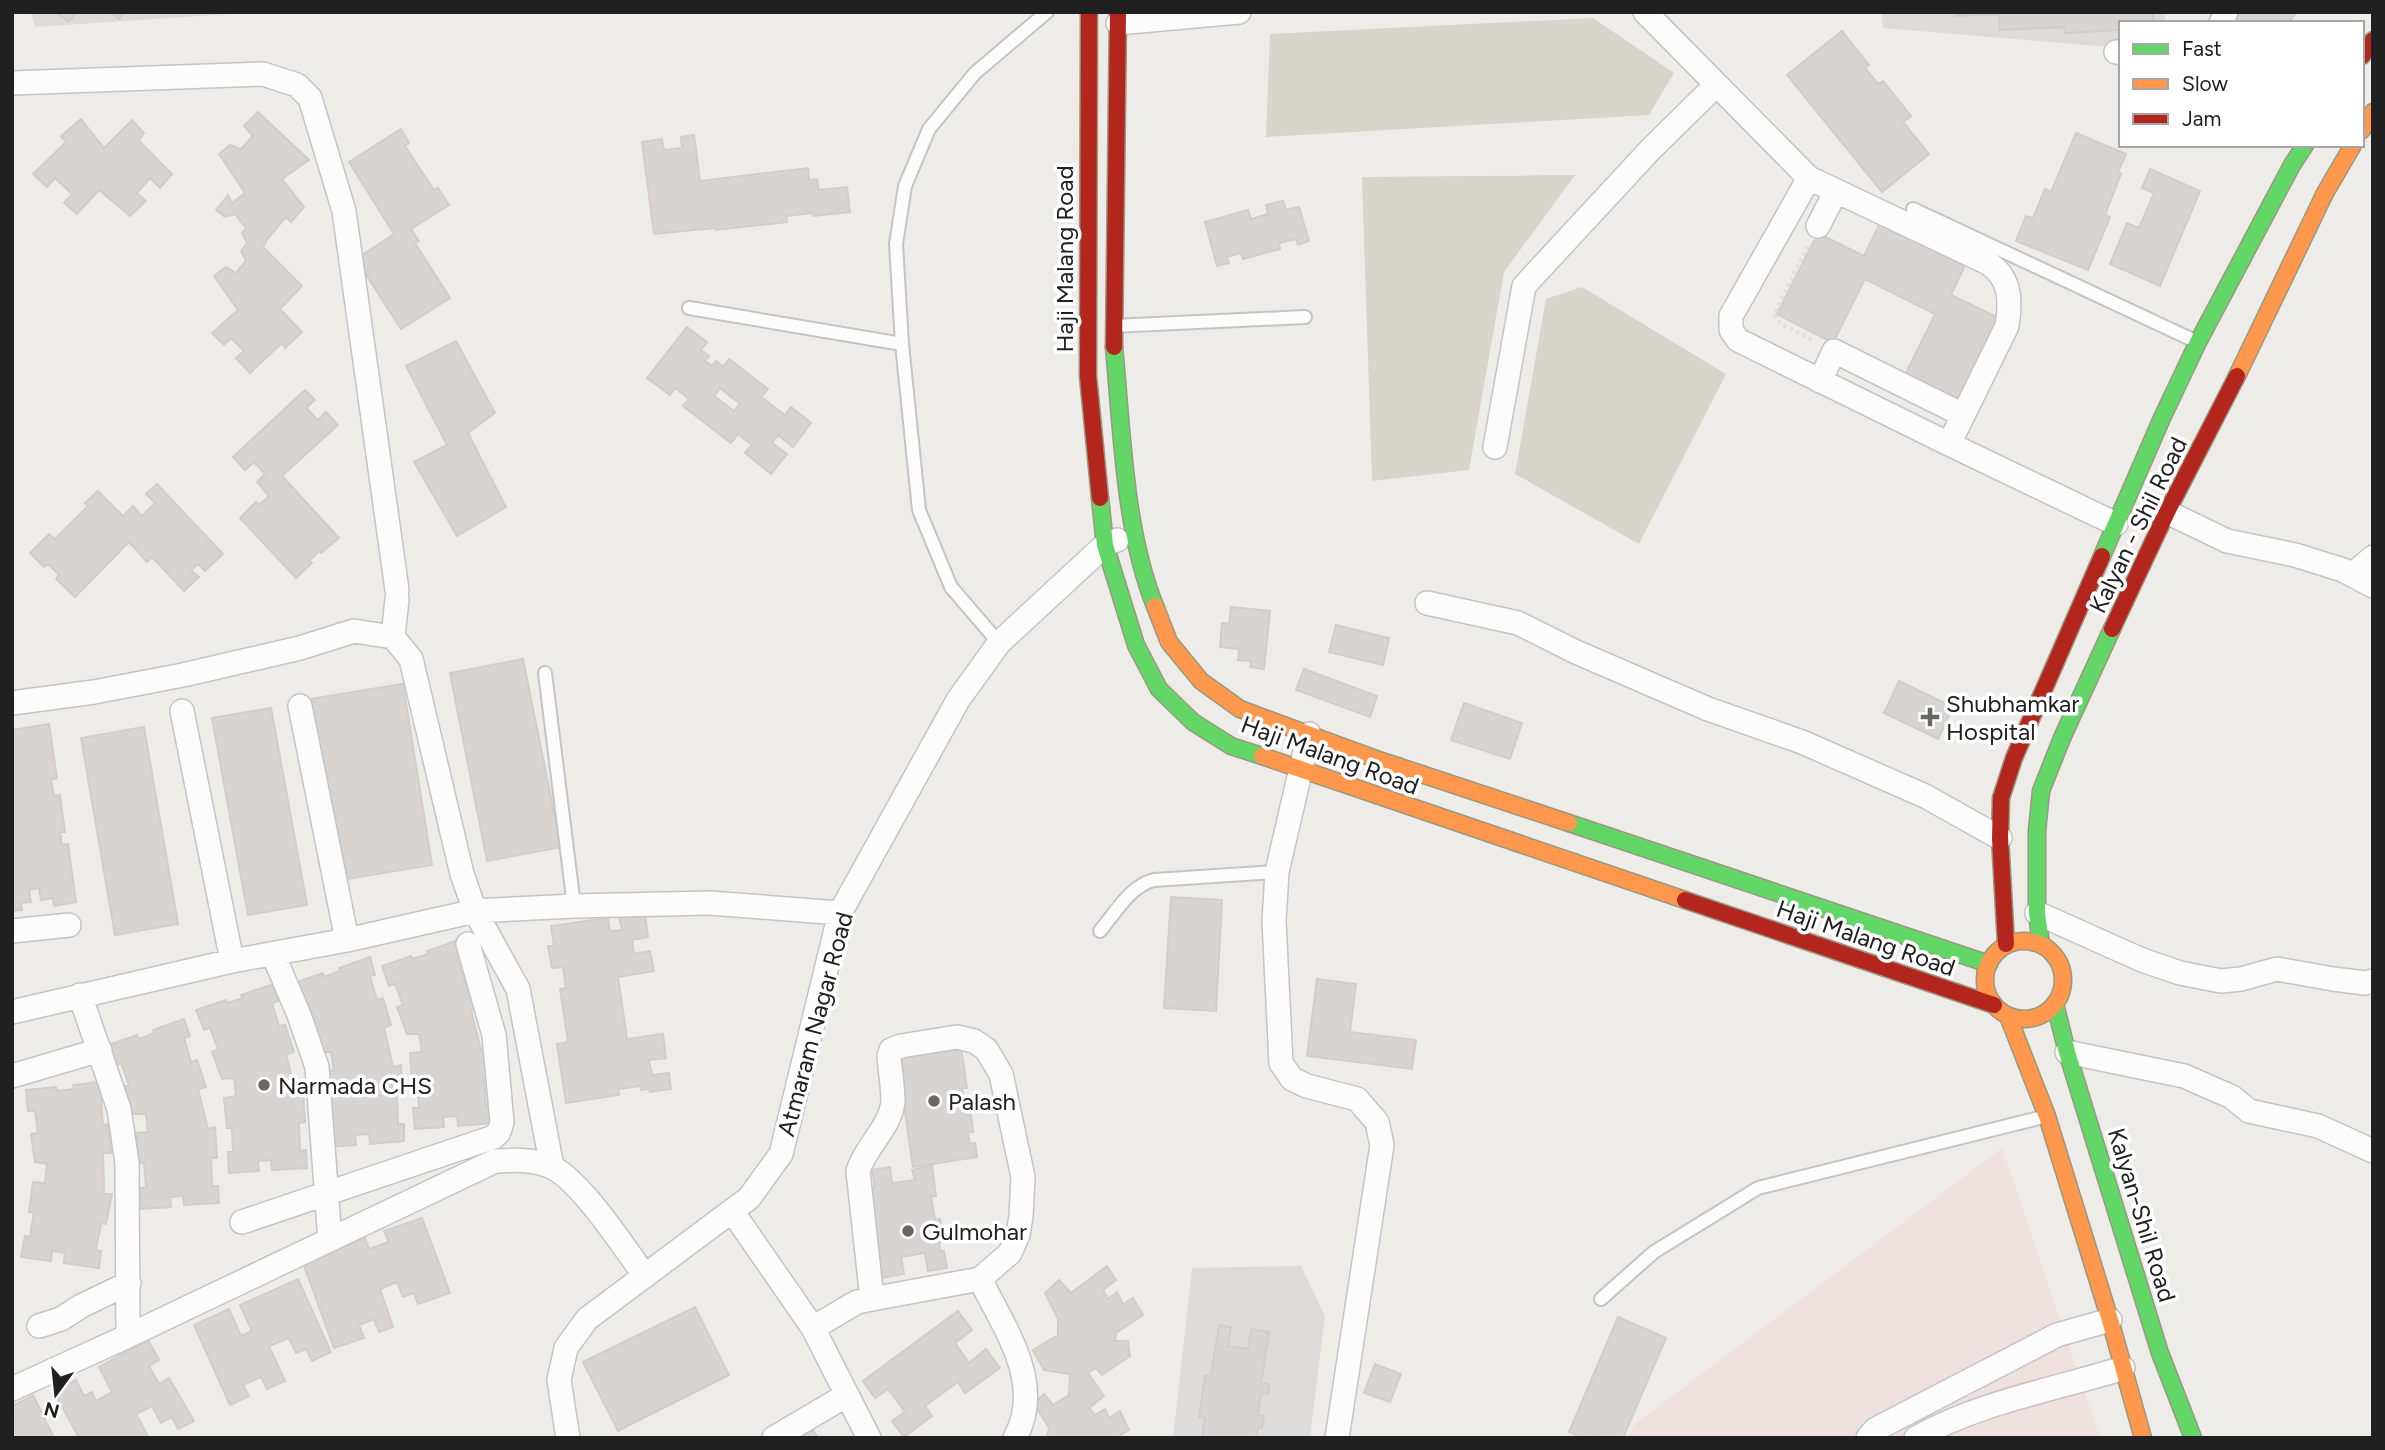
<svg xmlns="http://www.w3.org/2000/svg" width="2385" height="1450" viewBox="0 0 2385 1450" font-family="Figtree,sans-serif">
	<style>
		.residential { fill: #dddcda }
		.commercial { fill: #f0e0e0 }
		.construction { fill: #d8d5ca }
		.building { fill: #d7d4d1; stroke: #d1cdca; stroke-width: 2; fill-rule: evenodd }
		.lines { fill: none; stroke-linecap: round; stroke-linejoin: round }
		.lane-casing { stroke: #c5c4c3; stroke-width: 16 }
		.street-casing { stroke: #c5c4c3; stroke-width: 26 }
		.fast-casing { stroke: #999880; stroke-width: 19 }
		.slow-casing { stroke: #999880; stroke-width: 19 }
		.jam-casing { stroke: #999880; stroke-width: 19 }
		.path { stroke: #ebdada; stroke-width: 4.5; stroke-dasharray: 3.5 3.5; stroke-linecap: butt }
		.lane { stroke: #fcfcfc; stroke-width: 12 }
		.street { stroke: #fcfcfc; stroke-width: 23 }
		.fast { stroke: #63d668; stroke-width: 16 }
		.slow { stroke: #ff974d; stroke-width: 16 }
		.jam { stroke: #b3261e; stroke-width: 16 }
		.poi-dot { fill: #686766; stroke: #fff; stroke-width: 2.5 }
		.labels { text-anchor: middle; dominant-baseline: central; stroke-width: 7; stroke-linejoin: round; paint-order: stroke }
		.street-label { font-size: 24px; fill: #202020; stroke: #fff }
		.poi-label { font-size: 24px; fill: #202020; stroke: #fff; text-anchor: start }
	</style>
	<rect width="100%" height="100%" fill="#eeece9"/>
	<!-- residential -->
	<path class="residential" d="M 31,12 L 259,12 L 35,27 Z
		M 1882,12 L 2165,12 L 2165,23 L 2121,23 L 2121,48 L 1883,28 Z
		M 1301,1266 L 1325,1316 L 1310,1438 L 1173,1438 L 1192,1268 Z"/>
	<!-- commercial -->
	<path class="commercial" d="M 2002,1148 L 2100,1438 L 1627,1438 L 1635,1424 Z"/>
	<!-- construction -->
	<path class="construction" d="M 1593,18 L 1674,73 L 1649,115 L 1266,137 L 1270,34 Z
		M 1575,175 L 1504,272 L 1469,470 L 1372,481 L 1362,177 Z
		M 1582,287 L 1726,374 L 1639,544 L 1515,474 L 1546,299 Z"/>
	<!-- building -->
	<path class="building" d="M 56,12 L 76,12 L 69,22 Z
		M 110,12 L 125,12 L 119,19 Z
		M 1955,12 L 2153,12 L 2153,23 L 2121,23 L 2121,36 L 2120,30 L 2065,33 L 2064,27 L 2000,30 L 1999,14 L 1956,16 Z
		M 2234,12 L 2296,12 L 2289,23 L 2226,23 Z
		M 1842,31 L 1869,65 L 1865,68 L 1878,84 L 1883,81 L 1911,116 L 1903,122 L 1929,154 L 1882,192 L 1787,75 Z
		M 258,112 L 309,160 L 282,179 L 304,207 L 291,222 L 286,217 L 268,238 L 263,247 L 302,286 L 280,309 L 302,332 L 285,348 L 282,343 L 250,373 L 236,358 L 244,351 L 231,338 L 224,345 L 212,333 L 238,310 L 214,276 L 226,267 L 236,273 L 246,261 L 241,251 L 247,243 L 242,233 L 246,228 L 235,214 L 225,217 L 216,210 L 228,195 L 232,203 L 245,193 L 219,154 L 230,145 L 241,149 L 253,136 L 244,126 Z
		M 81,119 L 104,148 L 132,120 L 144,133 L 139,141 L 172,174 L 160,188 L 150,178 L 137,193 L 146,201 L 130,216 L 99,190 L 77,214 L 64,203 L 72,194 L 55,178 L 47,187 L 33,174 L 66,142 L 61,136 Z
		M 401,129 L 409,143 L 405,146 L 434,190 L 438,188 L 449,205 L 411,229 L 419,241 L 415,243 L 450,298 L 401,329 L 356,259 L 394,234 L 349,162 Z
		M 2076,133 L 2126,154 L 2118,172 L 2121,174 L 2105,215 L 2110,217 L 2088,270 L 2016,241 L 2026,216 L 2033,218 L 2045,189 L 2051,192 Z
		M 694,135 L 700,181 L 808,168 L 809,180 L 817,179 L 819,190 L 847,187 L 850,212 L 813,216 L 812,213 L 786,216 L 787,222 L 716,230 L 716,228 L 654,234 L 642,142 L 662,139 L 664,150 L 682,148 L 681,137 Z
		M 2150,169 L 2200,191 L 2160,286 L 2110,264 L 2127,223 L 2139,228 L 2154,193 L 2142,188 Z
		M 1283,201 L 1286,210 L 1299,207 L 1309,241 L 1298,245 L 1296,239 L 1279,243 L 1280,249 L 1243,259 L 1241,253 L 1227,257 L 1229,263 L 1217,266 L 1205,222 L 1248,210 L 1251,219 L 1268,214 L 1266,205 Z
		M 1883,217 L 1968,259 L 1951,295 L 2001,319 L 1959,404 L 1904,377 L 1935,314 L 1865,279 L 1833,343 L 1777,314 L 1818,233 L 1864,256 Z
		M 687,327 L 707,342 L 701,350 L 709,356 L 705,361 L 712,366 L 716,361 L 723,367 L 729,359 L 768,389 L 761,397 L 785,415 L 791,407 L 811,423 L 793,447 L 778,435 L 772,443 L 787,454 L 771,474 L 745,453 L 752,445 L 738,434 L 731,443 L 683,406 L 689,399 L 675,388 L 670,395 L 647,378 ZM 720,388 L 740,404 L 734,411 L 714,396 Z
		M 456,341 L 495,413 L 468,433 L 506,507 L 457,536 L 414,462 L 447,445 L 406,366 Z
		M 305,390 L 315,400 L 306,408 L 318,420 L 326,412 L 338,425 L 282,476 L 339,538 L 321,553 L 319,551 L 309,561 L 312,563 L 296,578 L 240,518 L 256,502 L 259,505 L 269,496 L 257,482 L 265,474 L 254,462 L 245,470 L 233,457 Z
		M 157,484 L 223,554 L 205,571 L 198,564 L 191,570 L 199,577 L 184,591 L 152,557 L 147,562 L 129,542 L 75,597 L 56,579 L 59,575 L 48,564 L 44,567 L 30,553 L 49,534 L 55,539 L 88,506 L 85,503 L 98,491 L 123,516 L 133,506 L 142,516 L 155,503 L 146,494 Z
		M 1231,607 L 1270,611 L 1264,669 L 1250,667 L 1251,661 L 1238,660 L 1239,649 L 1220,647 L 1222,623 L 1229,624 Z
		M 1336,625 L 1389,638 L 1383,665 L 1329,652 Z
		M 523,659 L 561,847 L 487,861 L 450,673 Z
		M 1304,669 L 1377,696 L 1370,717 L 1296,690 Z
		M 1899,681 L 1953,707 L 1938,739 L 1884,713 Z
		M 403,684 L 432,865 L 340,880 L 310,699 Z
		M 1464,703 L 1522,723 L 1510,759 L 1451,740 Z
		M 271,708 L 307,905 L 248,915 L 212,718 Z
		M 49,724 L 57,778 L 51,780 L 54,796 L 60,795 L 65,832 L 60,832 L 62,845 L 68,844 L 76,902 L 54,906 L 53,898 L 41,900 L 39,888 L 29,890 L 31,902 L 21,903 L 22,910 L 12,911 L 12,730 Z
		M 144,727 L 178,924 L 115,935 L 81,738 Z
		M 1171,897 L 1222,900 L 1216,1011 L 1164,1008 Z
		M 645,914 L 648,937 L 632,940 L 634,954 L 650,951 L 654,971 L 618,977 L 627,1039 L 663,1034 L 666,1058 L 649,1060 L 652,1075 L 669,1073 L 671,1089 L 650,1092 L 649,1089 L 641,1090 L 640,1086 L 618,1089 L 619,1095 L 566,1103 L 557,1044 L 568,1042 L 560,989 L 566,988 L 563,967 L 552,968 L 548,946 L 554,946 L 551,926 L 608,918 L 610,931 L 622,930 L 619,917 Z
		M 458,940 L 464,957 L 457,959 L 465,982 L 471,981 L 479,1008 L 471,1010 L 481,1050 L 489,1048 L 490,1078 L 484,1079 L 486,1107 L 492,1106 L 492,1123 L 458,1126 L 457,1116 L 443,1117 L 444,1127 L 415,1129 L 413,1108 L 419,1108 L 417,1083 L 412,1084 L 410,1053 L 422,1052 L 419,1034 L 407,1034 L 397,1007 L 403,1005 L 395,984 L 389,986 L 382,966 L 411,956 L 412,959 L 428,954 L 427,951 Z
		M 370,957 L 375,975 L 370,976 L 377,1000 L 383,998 L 391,1025 L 384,1028 L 393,1067 L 401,1065 L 403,1096 L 397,1096 L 398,1124 L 404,1124 L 404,1141 L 370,1144 L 369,1134 L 355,1135 L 356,1145 L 327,1147 L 322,1071 L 334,1070 L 331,1052 L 319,1052 L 309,1025 L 315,1023 L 307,1002 L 301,1004 L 294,983 L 323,973 L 324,977 L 340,971 L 339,968 Z
		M 1317,979 L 1356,984 L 1350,1032 L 1416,1040 L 1412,1069 L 1307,1056 Z
		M 273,984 L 278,1001 L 272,1003 L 279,1026 L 285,1025 L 294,1052 L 286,1054 L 296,1094 L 303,1092 L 305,1122 L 299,1123 L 300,1151 L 306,1150 L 307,1168 L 272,1170 L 271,1160 L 258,1161 L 259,1171 L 229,1173 L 228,1152 L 233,1152 L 232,1128 L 227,1128 L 224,1098 L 236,1096 L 234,1078 L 222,1079 L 212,1052 L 218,1049 L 210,1028 L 204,1030 L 196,1010 L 226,1000 L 227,1003 L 243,998 L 241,995 Z
		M 184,1019 L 190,1036 L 184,1038 L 191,1062 L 197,1060 L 206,1087 L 198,1089 L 208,1129 L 215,1127 L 217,1158 L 211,1158 L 212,1186 L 218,1186 L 219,1203 L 184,1205 L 183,1196 L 170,1197 L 171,1207 L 141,1209 L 140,1188 L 146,1188 L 144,1163 L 139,1163 L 136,1133 L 148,1132 L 146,1114 L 133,1114 L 123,1087 L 129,1085 L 121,1063 L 116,1065 L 108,1045 L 137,1035 L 139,1039 L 155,1033 L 153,1030 Z
		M 961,1047 L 967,1088 L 962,1088 L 966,1115 L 971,1115 L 973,1132 L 968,1132 L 970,1144 L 975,1143 L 977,1157 L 913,1167 L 897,1057 Z
		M 106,1081 L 107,1099 L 101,1100 L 103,1125 L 109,1124 L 111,1153 L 103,1153 L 104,1194 L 112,1194 L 106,1224 L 101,1223 L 96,1250 L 101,1251 L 99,1268 L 64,1263 L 65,1253 L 52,1251 L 51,1261 L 21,1257 L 25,1236 L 30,1237 L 34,1212 L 29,1212 L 33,1182 L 45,1183 L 47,1164 L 35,1162 L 31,1134 L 38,1133 L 35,1111 L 28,1111 L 26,1090 L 56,1087 L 57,1091 L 74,1089 L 73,1085 Z
		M 932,1166 L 936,1196 L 931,1196 L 935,1220 L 940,1219 L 943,1241 L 939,1242 L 940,1251 L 944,1251 L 947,1268 L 928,1271 L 925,1253 L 901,1257 L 904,1274 L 881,1278 L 868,1188 L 875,1187 L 872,1170 L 890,1167 L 892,1183 L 915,1180 L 912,1170 Z
		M 422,1218 L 450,1293 L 418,1304 L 414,1293 L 403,1297 L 397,1282 L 380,1289 L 393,1327 L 379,1332 L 374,1319 L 359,1325 L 364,1338 L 334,1348 L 302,1260 L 365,1238 L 369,1249 L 389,1242 L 384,1231 Z
		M 1107,1266 L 1116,1280 L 1103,1290 L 1108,1299 L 1117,1292 L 1123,1304 L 1133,1298 L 1143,1315 L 1116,1333 L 1115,1341 L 1128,1341 L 1130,1356 L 1102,1375 L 1096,1368 L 1088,1373 L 1104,1396 L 1089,1408 L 1095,1415 L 1105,1409 L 1109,1418 L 1120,1411 L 1129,1430 L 1115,1438 L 1047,1438 L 1049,1428 L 1034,1404 L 1044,1394 L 1053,1405 L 1069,1395 L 1070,1374 L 1044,1370 L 1033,1350 L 1058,1335 L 1058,1319 L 1045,1293 L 1059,1280 L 1071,1293 Z
		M 298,1279 L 331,1352 L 312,1361 L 306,1349 L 296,1353 L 289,1338 L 269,1346 L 285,1381 L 267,1389 L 261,1377 L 243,1385 L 249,1396 L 230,1405 L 194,1325 L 229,1309 L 241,1336 L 252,1331 L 240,1305 Z
		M 695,1307 L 729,1375 L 618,1431 L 583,1362 Z
		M 958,1311 L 972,1330 L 955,1343 L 969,1363 L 986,1349 L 1000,1368 L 965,1393 L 958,1382 L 925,1406 L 932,1416 L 904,1437 L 892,1421 L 905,1412 L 888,1389 L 875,1398 L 863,1381 Z
		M 1618,1317 L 1666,1338 L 1623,1438 L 1604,1438 L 1594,1434 L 1592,1438 L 1584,1438 L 1569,1432 Z
		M 1219,1325 L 1231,1327 L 1228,1346 L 1248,1349 L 1251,1329 L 1269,1332 L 1261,1383 L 1269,1384 L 1268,1394 L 1261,1393 L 1258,1415 L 1264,1416 L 1262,1428 L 1258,1427 L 1256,1438 L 1202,1438 L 1205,1418 L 1199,1417 L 1205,1376 L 1211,1376 Z
		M 148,1340 L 159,1360 L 149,1366 L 159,1384 L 169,1378 L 194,1421 L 178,1429 L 172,1417 L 161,1423 L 152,1406 L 136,1414 L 149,1438 L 79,1438 L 54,1392 L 76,1380 L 84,1396 L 92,1392 L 96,1401 L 112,1392 L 99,1367 Z
		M 1375,1364 L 1401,1374 L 1390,1402 L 1364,1393 Z
		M 33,1395 L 54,1438 L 12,1438 L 12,1426 L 15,1424 L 12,1419 L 12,1406 Z
		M 808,1422 L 818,1438 L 784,1438 Z"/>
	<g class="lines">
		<!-- lane casing -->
		<g class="lane-casing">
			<path id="lane" d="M 1913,209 L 2195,341
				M 689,308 L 902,344
				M 1113,326 L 1305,317
				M 999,643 L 951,587 L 919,510 L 902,344 L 896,244 L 905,186 L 929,129 L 975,73 L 1047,12
				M 545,673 L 574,906
				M 1100,931 C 1116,912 1130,886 1154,880 L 1277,872
				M 1601,1299 L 1654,1252 L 1758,1188 L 2043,1117"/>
		</g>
		<!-- street casing -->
		<g class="street-casing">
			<path id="street" d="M 1645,12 L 1809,178 L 1988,263 C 2011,278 2011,301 2007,326 L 1949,444
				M 1118,23 L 1239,12
				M 2221,23 L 2226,12
				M 2116,52 L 2121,53
				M 12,83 L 263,74 L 297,85 L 310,98 L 344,211 L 397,590
				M 1809,178 L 1731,316 L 1731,330 L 1738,340 L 1949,444 L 2116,524
				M 1818,226 L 1836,191
				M 1820,381 L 1834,351 L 1963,415
				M 1495,447 L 1524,286 L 1650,150 L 1716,85
				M 2167,512 L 2227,541 L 2295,555 L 2343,570 L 2373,586
				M 2352,575 L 2373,557
				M 1427,603 L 1518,623 L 1576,652 L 1708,709 L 1802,742 L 1925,796 L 2000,838
				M 393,637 L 397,599
				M 12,703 L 94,692 L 183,675 L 300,648 L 354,631 L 393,637 L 411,659 L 462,874 L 475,911 L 518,989 L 552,1167
				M 300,706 L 347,940
				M 182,711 L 232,961
				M 1309,734 L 1277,872 L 1274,921 L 1281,1063 L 1292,1079 L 1307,1086 L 1357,1099 L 1377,1122 L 1382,1145 L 1337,1438
				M 2037,913 L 2142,960 L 2180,973 L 2221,981 L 2241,979 L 2277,969 L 2333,979 L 2365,983 L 2373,981
				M 12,931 L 69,925
				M 273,954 L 299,1015 L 317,1067 L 330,1240
				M 80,995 L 119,1109 L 127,1163 L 128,1336
				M 12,1012 L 232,961 L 347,940 L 475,911 L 574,906 L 710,903 L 840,913
				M 2067,1052 L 2184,1076 L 2232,1097 L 2249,1111 L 2318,1126 L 2373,1151
				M 12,1076 L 100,1050
				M 732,1211 L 813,1328 L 869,1438
				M 242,1222 L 494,1137 L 499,1132 L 502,1122 L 494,1035 L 468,944
				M 980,1279 C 1004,1328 1045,1383 1015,1438
				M 39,1326 L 61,1319 L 81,1306 L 129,1283
				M 813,1328 L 857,1302 L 872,1299 L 980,1279 L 1010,1253 L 1018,1235 L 1021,1216 L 1023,1177 L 1001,1074 L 986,1049 L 974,1041 L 957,1037 L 901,1046 L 891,1050 L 889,1056 C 890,1071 893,1087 893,1101 C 891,1127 865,1147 858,1171 L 872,1299
				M 12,1389 L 128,1336 L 495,1161 C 514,1160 531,1159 549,1166 C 579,1177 625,1249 645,1276
				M 568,1438 L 559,1380 L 566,1348 L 587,1319 L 749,1198 L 781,1154 L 840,913 L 958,700 L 999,643 L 1105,545 L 1117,540
				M 774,1438 L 847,1395
				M 1868,1438 L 1876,1429 L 2057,1335 L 2110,1320
				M 1916,1438 C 1979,1402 2054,1390 2123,1368"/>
		</g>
		<!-- fast casing -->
		<g class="fast-casing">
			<path id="fast" d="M 1114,347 C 1122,430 1124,529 1155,606
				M 1100,498 L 1105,545 L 1136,645 L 1159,689 L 1193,722 L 1231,746 L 1262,756
				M 2102,556 L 2162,418 L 2198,342 L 2292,165 L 2305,145
				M 1569,823 L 1989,964
				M 2041,944 L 2037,913 L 2037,831 L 2041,791 L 2062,738 L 2112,629
				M 2055,1004 L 2067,1052 L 2160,1353 L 2193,1438"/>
		</g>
		<!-- slow casing -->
		<g class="slow-casing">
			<path id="slow" d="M 2362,130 L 2373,112
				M 2237,376 L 2325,193 L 2353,145
				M 1155,606 L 1169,642 L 1201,681 L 1240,709 L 1373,758 L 1569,823
				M 1262,756 L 1685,900
				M1985 980a39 39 0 1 1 78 0a39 39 0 1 1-78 0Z
				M 2008,1016 L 2047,1116 L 2110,1320 L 2143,1438"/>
		</g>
		<!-- jam casing -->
		<g class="jam-casing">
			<path id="jam" d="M 1089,12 L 1088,376 L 1100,498
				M 2362,56 L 2373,40
				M 1114,347 L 1118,12
				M 2112,629 L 2167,512 L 2237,376
				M 1685,900 L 1994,1005
				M 2006,944 L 2000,838 L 2001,798 L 2014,758 L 2102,556"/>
		</g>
		<!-- path -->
		<path class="path" d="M 1808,246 L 1774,315 L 1780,323 L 1812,340"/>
		<!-- lane -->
		<use href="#lane" class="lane"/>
		<!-- street -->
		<use href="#street" class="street"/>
		<!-- fast -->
		<use href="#fast" class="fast"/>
		<!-- slow -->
		<use href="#slow" class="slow"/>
		<!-- jam -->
		<use href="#jam" class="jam"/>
	</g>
	<!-- markers -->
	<g class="poi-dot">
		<path d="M1926.5 706.5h7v7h7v7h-7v7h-7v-7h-7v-7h7z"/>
		<circle cx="264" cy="1085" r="7"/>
		<circle cx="934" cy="1101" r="7"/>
		<circle cx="908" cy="1231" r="7"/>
	</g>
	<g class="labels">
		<!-- street labels -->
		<g class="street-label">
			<text transform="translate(1064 259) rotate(-90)">Haji Malang Road</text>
			<text transform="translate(2138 525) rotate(-64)">Kalyan - Shil Road</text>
			<text transform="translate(1330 755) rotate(20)">Haji Malang Road</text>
			<text transform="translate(1866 938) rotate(19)">Haji Malang Road</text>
			<text transform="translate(815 1024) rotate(-75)">Atmaram Nagar Road</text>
			<text transform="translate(2142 1215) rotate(73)">Kalyan-Shil Road</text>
		</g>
		<!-- poi labels -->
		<g class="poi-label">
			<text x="1946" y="703">Shubhamkar<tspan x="1946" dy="28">Hospital</tspan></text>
			<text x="278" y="1085">Narmada CHS</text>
			<text x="948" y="1101">Palash</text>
			<text x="922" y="1231">Gulmohar</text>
		</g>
	</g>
	<!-- border -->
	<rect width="2385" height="1450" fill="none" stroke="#202020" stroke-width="28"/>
	<!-- legend -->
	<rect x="2119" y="21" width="245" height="126" fill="#ffffff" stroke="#a6a6a6" stroke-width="2"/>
	<rect x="2133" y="44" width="35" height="10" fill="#63d668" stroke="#a6a6a6" stroke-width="2"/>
	<text x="2182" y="56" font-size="21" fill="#202020">Fast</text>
	<rect x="2133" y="79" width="35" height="10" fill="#ff974d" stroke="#a6a6a6" stroke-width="2"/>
	<text x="2182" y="91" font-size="21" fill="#202020">Slow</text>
	<rect x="2133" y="114" width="35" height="10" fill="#b3261e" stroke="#a6a6a6" stroke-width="2"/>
	<text x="2182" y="126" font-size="21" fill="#202020">Jam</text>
	<!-- north arrow -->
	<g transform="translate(56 1394) rotate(195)" stroke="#ffffff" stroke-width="5" paint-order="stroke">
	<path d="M0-5L12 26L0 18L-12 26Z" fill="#202020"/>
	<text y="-10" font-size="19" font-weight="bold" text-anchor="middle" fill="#202020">N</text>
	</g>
</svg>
